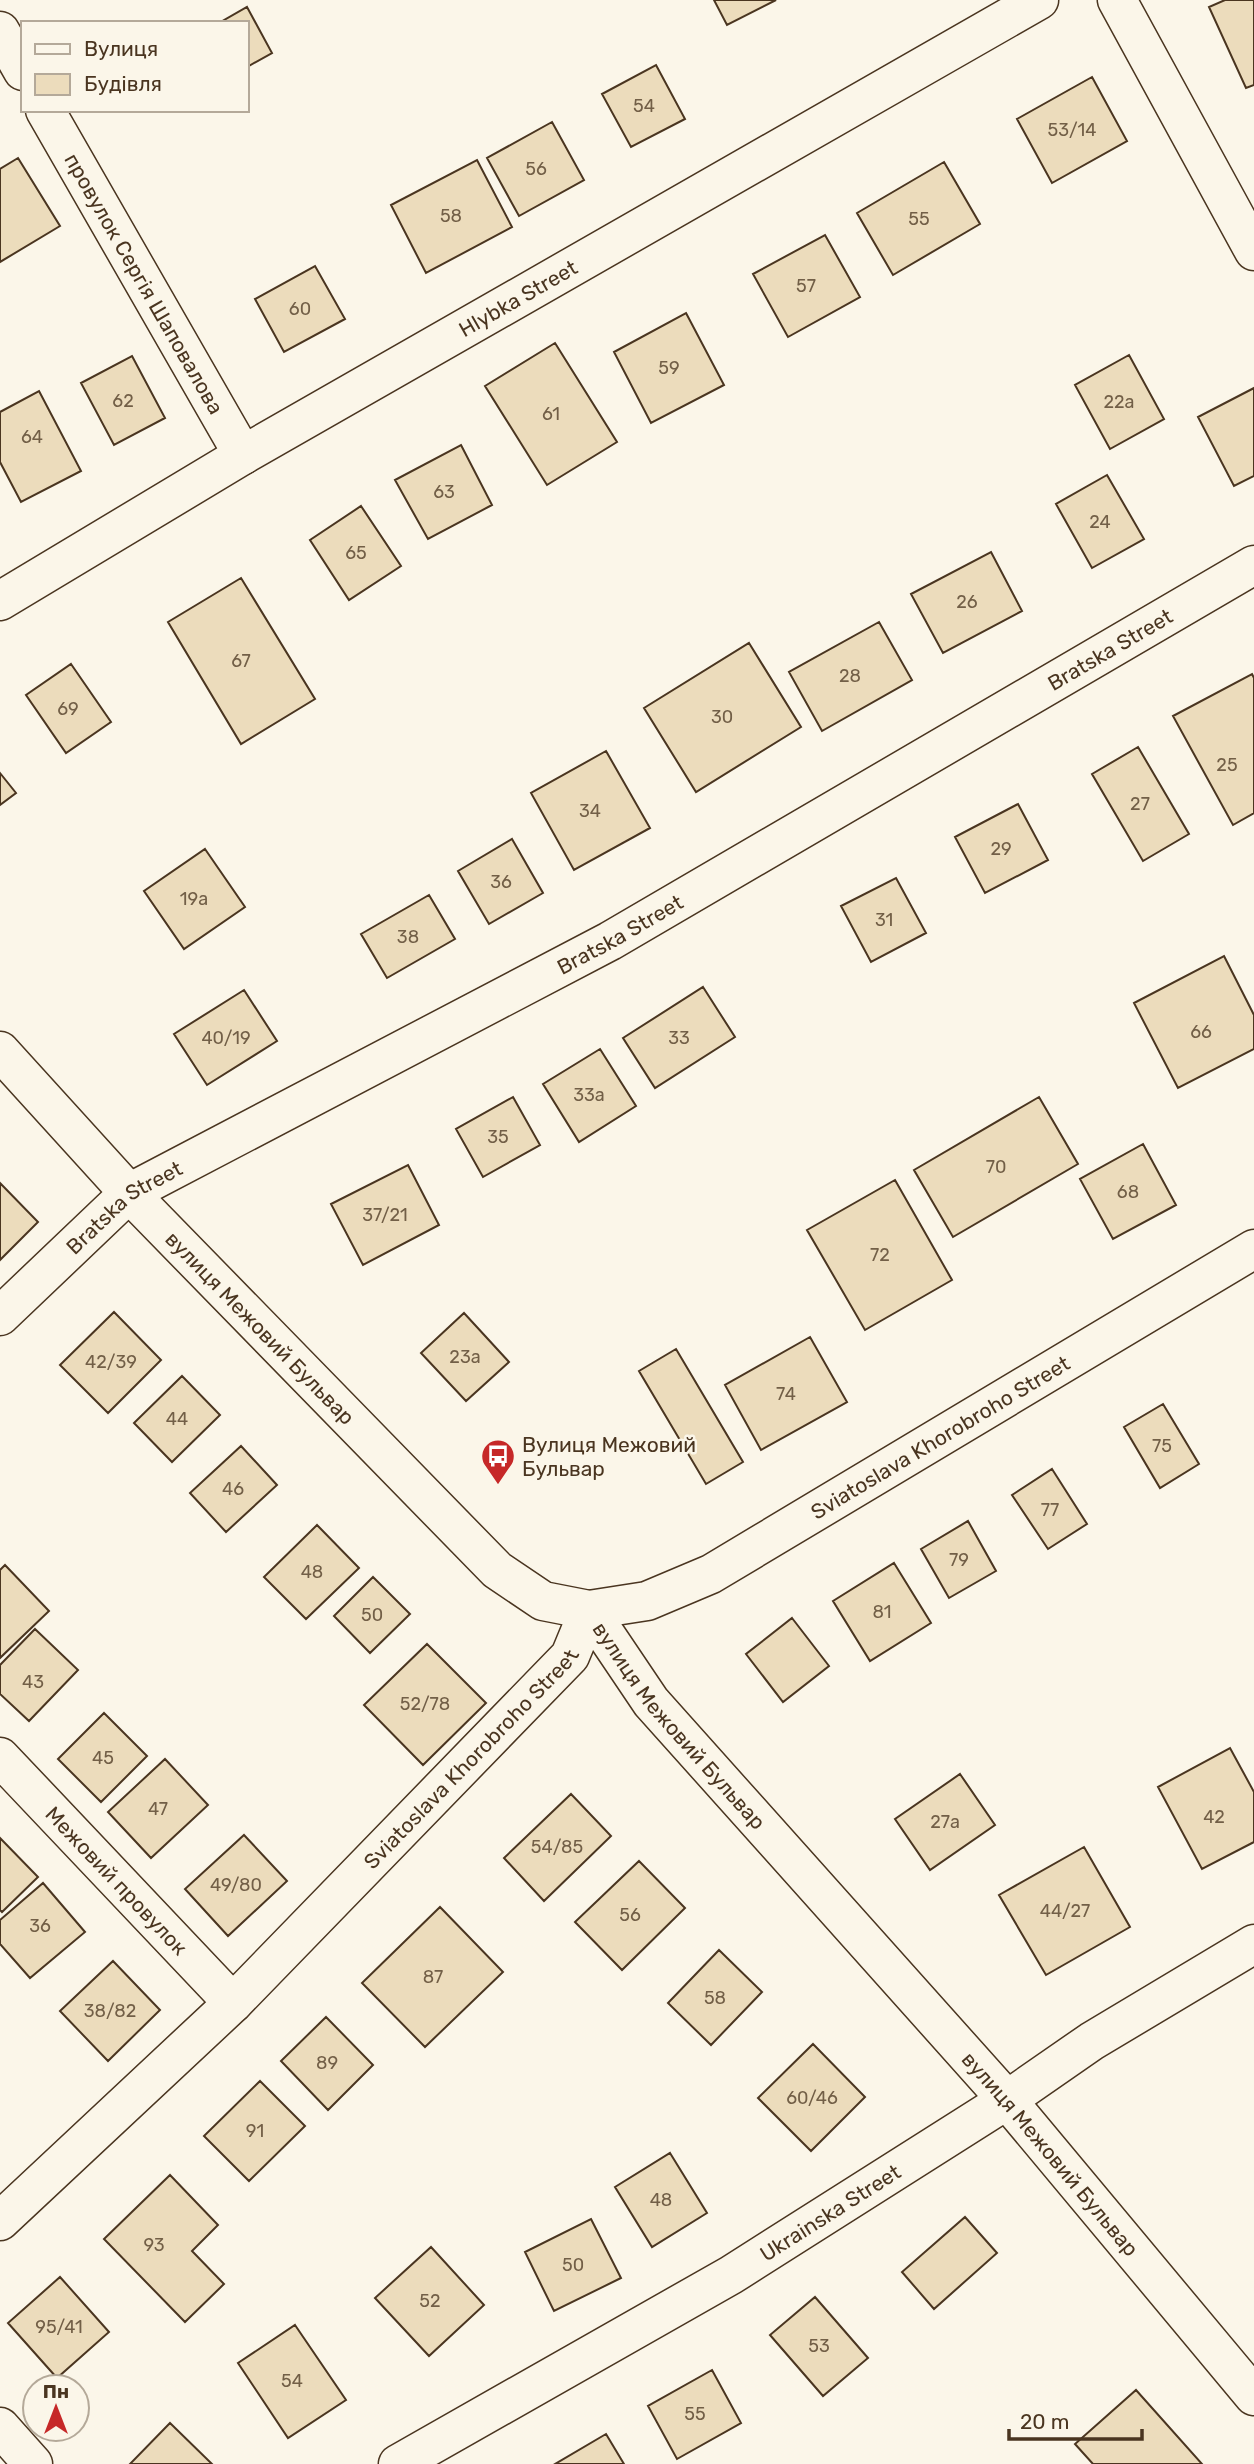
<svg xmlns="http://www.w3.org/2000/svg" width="1254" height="2464" viewBox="0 0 1254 2464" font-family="Rubik,sans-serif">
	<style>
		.building { fill: #ecdcbc; stroke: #4a3520; stroke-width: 2 }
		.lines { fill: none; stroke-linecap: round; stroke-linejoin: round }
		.minor-casing { stroke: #4a3520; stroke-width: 41 }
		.tertiary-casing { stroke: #4a3520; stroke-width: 41 }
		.minor { stroke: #fbf6e9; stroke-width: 38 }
		.tertiary { stroke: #fbf6e9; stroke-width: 38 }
		.labels { text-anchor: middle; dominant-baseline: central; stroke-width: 5; stroke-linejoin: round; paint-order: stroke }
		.number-label { font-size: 18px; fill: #725f47 }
		.street-label { font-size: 21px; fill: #4a3520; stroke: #fbf6e9 }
		.poi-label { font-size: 21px; fill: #4a3520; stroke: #fbf6e9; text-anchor: start }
	</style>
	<rect width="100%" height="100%" fill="#fbf6e9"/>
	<!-- building -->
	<path class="building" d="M 714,0 L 776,0 L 727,25 Z
		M 1225,0 L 1254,0 L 1254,85 L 1246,88 L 1209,7 Z
		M 247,7 L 272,53 L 247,67 L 247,23 L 219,23 Z
		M 656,65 L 685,119 L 631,147 L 602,94 Z
		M 1092,77 L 1127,141 L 1052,183 L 1017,119 Z
		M 552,122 L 584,180 L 519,216 L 487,158 Z
		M 18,158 L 60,226 L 0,262 L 0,169 Z
		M 477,160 L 512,227 L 426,273 L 391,205 Z
		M 944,162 L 980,224 L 893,275 L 857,213 Z
		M 825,235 L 860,297 L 788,337 L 753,274 Z
		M 315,266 L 345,319 L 284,352 L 255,299 Z
		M 686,313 L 724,385 L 651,423 L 614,352 Z
		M 555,343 L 617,442 L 547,485 L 485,386 Z
		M 1129,355 L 1164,419 L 1110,449 L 1075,385 Z
		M 132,356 L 165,418 L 114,445 L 81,383 Z
		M 1254,388 L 1254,476 L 1234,486 L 1198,417 Z
		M 39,391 L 81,471 L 21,502 L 0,462 L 0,412 Z
		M 461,445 L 492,505 L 428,539 L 395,480 Z
		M 1107,475 L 1144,539 L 1092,568 L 1056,504 Z
		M 361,506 L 401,566 L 349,600 L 310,540 Z
		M 991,552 L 1022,611 L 943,653 L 911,594 Z
		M 241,578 L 315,699 L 241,744 L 168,622 Z
		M 879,622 L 912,680 L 822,731 L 789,672 Z
		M 749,643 L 801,727 L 696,792 L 644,708 Z
		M 71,664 L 111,722 L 66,753 L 26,695 Z
		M 1252,674 L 1254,678 L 1254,813 L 1233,825 L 1173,716 Z
		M 1138,747 L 1189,834 L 1143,861 L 1092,774 Z
		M 606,751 L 650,828 L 574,870 L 531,793 Z
		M 0,773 L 16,793 L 0,805 Z
		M 1018,804 L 1048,860 L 985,893 L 955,837 Z
		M 512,839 L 543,893 L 489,924 L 458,871 Z
		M 205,849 L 245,907 L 184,949 L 144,891 Z
		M 896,878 L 926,933 L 871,962 L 841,906 Z
		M 429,895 L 455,939 L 387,978 L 361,934 Z
		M 1224,956 L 1254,1015 L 1254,1049 L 1178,1088 L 1134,1003 Z
		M 703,987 L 735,1037 L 655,1088 L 623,1038 Z
		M 244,990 L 277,1041 L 207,1085 L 174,1034 Z
		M 600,1049 L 636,1106 L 579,1142 L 543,1084 Z
		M 513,1097 L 540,1145 L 483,1177 L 456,1129 Z
		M 1039,1097 L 1078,1164 L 953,1237 L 914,1170 Z
		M 1143,1144 L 1176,1205 L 1113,1239 L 1080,1179 Z
		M 408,1165 L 439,1225 L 363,1265 L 331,1204 Z
		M 895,1180 L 952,1280 L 865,1330 L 807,1230 Z
		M 0,1183 L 38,1222 L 0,1260 Z
		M 114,1312 L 161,1360 L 108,1413 L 60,1365 Z
		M 464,1313 L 509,1362 L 466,1401 L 421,1353 Z
		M 810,1337 L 847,1402 L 761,1450 L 725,1385 Z
		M 676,1349 L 743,1462 L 706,1484 L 639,1371 Z
		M 182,1376 L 220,1415 L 172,1462 L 134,1423 Z
		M 1163,1404 L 1199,1464 L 1160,1488 L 1124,1427 Z
		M 241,1446 L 277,1485 L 226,1532 L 190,1493 Z
		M 1052,1469 L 1087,1524 L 1048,1549 L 1012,1495 Z
		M 968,1521 L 996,1571 L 949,1598 L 921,1549 Z
		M 317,1525 L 359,1568 L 306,1619 L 264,1577 Z
		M 894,1563 L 931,1623 L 870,1661 L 833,1601 Z
		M 5,1565 L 49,1611 L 0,1658 L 0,1570 Z
		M 373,1577 L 410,1614 L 370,1653 L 334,1616 Z
		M 792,1618 L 829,1666 L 783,1702 L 746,1654 Z
		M 35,1629 L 78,1670 L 29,1721 L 0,1694 L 0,1665 Z
		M 427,1644 L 486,1703 L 423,1765 L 364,1705 Z
		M 104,1713 L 147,1756 L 101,1802 L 58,1759 Z
		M 1230,1748 L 1254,1792 L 1254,1842 L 1202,1869 L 1158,1787 Z
		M 165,1759 L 208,1805 L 151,1858 L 108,1812 Z
		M 960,1774 L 995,1825 L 930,1870 L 895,1819 Z
		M 571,1794 L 611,1836 L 544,1901 L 504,1858 Z
		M 244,1835 L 287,1881 L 228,1936 L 185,1889 Z
		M 0,1838 L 38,1877 L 2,1912 L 0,1910 Z
		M 1084,1847 L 1130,1927 L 1046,1975 L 999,1895 Z
		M 639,1861 L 685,1908 L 622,1970 L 575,1922 Z
		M 43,1883 L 85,1932 L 30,1978 L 0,1944 L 0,1920 Z
		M 440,1907 L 503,1972 L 425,2047 L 362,1983 Z
		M 719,1950 L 762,1992 L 711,2045 L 668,2003 Z
		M 113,1961 L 160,2010 L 108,2061 L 60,2011 Z
		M 326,2017 L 373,2065 L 328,2110 L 281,2061 Z
		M 813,2044 L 865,2097 L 811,2151 L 758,2098 Z
		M 260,2081 L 305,2126 L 249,2181 L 204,2136 Z
		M 670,2153 L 707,2213 L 652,2247 L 615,2187 Z
		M 170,2175 L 218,2225 L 192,2251 L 224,2284 L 185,2322 L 104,2239 Z
		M 965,2217 L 997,2253 L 934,2309 L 902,2272 Z
		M 591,2219 L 621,2278 L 554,2311 L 525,2252 Z
		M 431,2247 L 484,2305 L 429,2356 L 375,2298 Z
		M 60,2277 L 109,2332 L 57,2378 L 8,2323 Z
		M 815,2297 L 868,2358 L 823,2396 L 770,2335 Z
		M 295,2325 L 346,2400 L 288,2438 L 238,2363 Z
		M 712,2370 L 741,2423 L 677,2459 L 648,2406 Z
		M 1136,2390 L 1202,2464 L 1093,2464 L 1075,2444 Z
		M 170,2423 L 212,2464 L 130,2464 Z
		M 606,2434 L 624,2464 L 555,2464 Z"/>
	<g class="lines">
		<!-- minor casing -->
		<g class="minor-casing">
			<g id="minor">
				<path d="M 1117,0 L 1254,251"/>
				<path d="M 0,31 L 23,71"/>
				<path id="s1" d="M 45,110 L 243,455"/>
				<path id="s2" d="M 0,601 L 243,455 L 1039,0"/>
				<path id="s3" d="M 0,1316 L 129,1193 L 610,941 L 1254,565"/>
				<path id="s4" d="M 589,1610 L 651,1702 L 1007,2100 L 1254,2396"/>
				<path id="s5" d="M 0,1757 L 233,2003"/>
				<path id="s6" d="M 0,2221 L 233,2003 L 570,1656 L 589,1610"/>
				<path d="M 0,2427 L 33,2464"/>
				<path id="s7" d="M 398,2464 L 731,2275 L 1007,2100 L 1092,2041 L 1254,1944"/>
			</g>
		</g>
		<!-- tertiary casing -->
		<g class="tertiary-casing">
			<g id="tertiary">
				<path id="s8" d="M 0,1051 L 129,1193 L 497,1570 L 543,1601 L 589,1610 L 647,1601 L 711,1574 L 1254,1249"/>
			</g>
		</g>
		<!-- minor -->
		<use href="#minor" class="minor"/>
		<!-- tertiary -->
		<use href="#tertiary" class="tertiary"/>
	</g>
	<!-- icons -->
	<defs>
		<g id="bus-pin" transform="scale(1.75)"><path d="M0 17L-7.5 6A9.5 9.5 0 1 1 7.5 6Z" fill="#c62828" stroke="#fbf6e9"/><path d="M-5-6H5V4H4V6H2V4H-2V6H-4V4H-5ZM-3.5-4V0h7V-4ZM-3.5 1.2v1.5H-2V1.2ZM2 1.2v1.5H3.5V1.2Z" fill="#fff"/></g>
	</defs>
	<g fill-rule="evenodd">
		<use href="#bus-pin" x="498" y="1456"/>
	</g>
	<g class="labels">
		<!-- number labels -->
		<g class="number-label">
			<text x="644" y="106">54</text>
			<text x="1072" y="130">53/14</text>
			<text x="536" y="169">56</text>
			<text x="451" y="216">58</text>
			<text x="919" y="219">55</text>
			<text x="806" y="286">57</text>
			<text x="300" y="309">60</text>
			<text x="669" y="368">59</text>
			<text x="123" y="401">62</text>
			<text x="1119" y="402">22а</text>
			<text x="551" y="414">61</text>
			<text x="32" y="437">64</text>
			<text x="444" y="492">63</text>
			<text x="1100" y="522">24</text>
			<text x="356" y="553">65</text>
			<text x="967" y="602">26</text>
			<text x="241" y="661">67</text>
			<text x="850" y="676">28</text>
			<text x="68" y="709">69</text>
			<text x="722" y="717">30</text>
			<text x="1227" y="765">25</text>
			<text x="1140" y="804">27</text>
			<text x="590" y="811">34</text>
			<text x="1001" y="849">29</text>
			<text x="501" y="882">36</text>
			<text x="194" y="899">19а</text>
			<text x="884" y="920">31</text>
			<text x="408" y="937">38</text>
			<text x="1201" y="1032">66</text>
			<text x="226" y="1038">40/19</text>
			<text x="679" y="1038">33</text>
			<text x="589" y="1095">33а</text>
			<text x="498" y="1137">35</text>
			<text x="996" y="1167">70</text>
			<text x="1128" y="1192">68</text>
			<text x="385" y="1215">37/21</text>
			<text x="880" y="1255">72</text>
			<text x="465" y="1357">23а</text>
			<text x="111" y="1362">42/39</text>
			<text x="786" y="1394">74</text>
			<text x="177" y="1419">44</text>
			<text x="1162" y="1446">75</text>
			<text x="233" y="1489">46</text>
			<text x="1050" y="1510">77</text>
			<text x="959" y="1560">79</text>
			<text x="312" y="1572">48</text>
			<text x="882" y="1612">81</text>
			<text x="372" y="1615">50</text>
			<text x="33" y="1682">43</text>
			<text x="425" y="1704">52/78</text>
			<text x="103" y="1758">45</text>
			<text x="158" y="1809">47</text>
			<text x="1214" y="1817">42</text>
			<text x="945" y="1822">27а</text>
			<text x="557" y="1847">54/85</text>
			<text x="236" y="1885">49/80</text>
			<text x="1065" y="1911">44/27</text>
			<text x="630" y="1915">56</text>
			<text x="40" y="1926">36</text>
			<text x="433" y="1977">87</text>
			<text x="715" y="1998">58</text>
			<text x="110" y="2011">38/82</text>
			<text x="327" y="2063">89</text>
			<text x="812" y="2098">60/46</text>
			<text x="255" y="2131">91</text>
			<text x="661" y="2200">48</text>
			<text x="154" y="2245">93</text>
			<text x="573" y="2265">50</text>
			<text x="430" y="2301">52</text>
			<text x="59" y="2327">95/41</text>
			<text x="819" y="2346">53</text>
			<text x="292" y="2381">54</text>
			<text x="695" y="2414">55</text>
		</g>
		<!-- street labels -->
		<g class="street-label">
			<text stroke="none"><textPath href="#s1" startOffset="200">провулок Сергія Шаповалова</textPath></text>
			<text stroke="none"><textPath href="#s2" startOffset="600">Hlybka Street</textPath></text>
			<text stroke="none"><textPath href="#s3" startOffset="1300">Bratska Street</textPath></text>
			<text stroke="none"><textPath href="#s3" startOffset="733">Bratska Street</textPath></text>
			<text stroke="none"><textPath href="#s3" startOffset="166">Bratska Street</textPath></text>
			<text stroke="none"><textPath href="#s8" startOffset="380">вулиця Межовий Бульвар</textPath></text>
			<text stroke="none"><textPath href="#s8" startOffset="1216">Sviatoslava Khorobroho Street</textPath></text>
			<text stroke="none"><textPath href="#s4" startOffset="147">вулиця Межовий Бульвар</textPath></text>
			<text stroke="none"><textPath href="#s6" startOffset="660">Sviatoslava Khorobroho Street</textPath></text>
			<text stroke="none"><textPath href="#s5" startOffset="170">Межовий провулок</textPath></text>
			<text stroke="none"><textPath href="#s4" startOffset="714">вулиця Межовий Бульвар</textPath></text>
			<text stroke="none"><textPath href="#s7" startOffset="500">Ukrainska Street</textPath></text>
		</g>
		<!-- poi labels -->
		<g class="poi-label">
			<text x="522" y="1444">Вулиця Межовий<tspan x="522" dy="24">Бульвар</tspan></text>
		</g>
	</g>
	<!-- legend -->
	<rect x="21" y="21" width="228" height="91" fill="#fbf6e9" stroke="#b4a999" stroke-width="2"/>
	<rect x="35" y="44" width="35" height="10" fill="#fbf6e9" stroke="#b4a999" stroke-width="2"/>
	<text x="84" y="56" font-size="21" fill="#4a3520">Вулиця</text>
	<rect x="35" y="74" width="35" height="21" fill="#ecdcbc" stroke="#b4a999" stroke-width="2"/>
	<text x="84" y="91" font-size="21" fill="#4a3520">Будівля</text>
	<!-- north arrow -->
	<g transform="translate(56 2408)"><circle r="33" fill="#fbf6e9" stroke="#b4a999" stroke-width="2"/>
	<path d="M0-5L12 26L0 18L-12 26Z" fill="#c62828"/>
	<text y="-10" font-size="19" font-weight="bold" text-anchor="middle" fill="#4a3520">Пн</text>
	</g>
	<!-- scale -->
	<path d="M1009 2429v10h133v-10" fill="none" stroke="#4a3520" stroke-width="3.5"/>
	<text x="1020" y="2429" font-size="21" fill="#4a3520" stroke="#fbf6e9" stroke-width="5" paint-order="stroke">20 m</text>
</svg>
